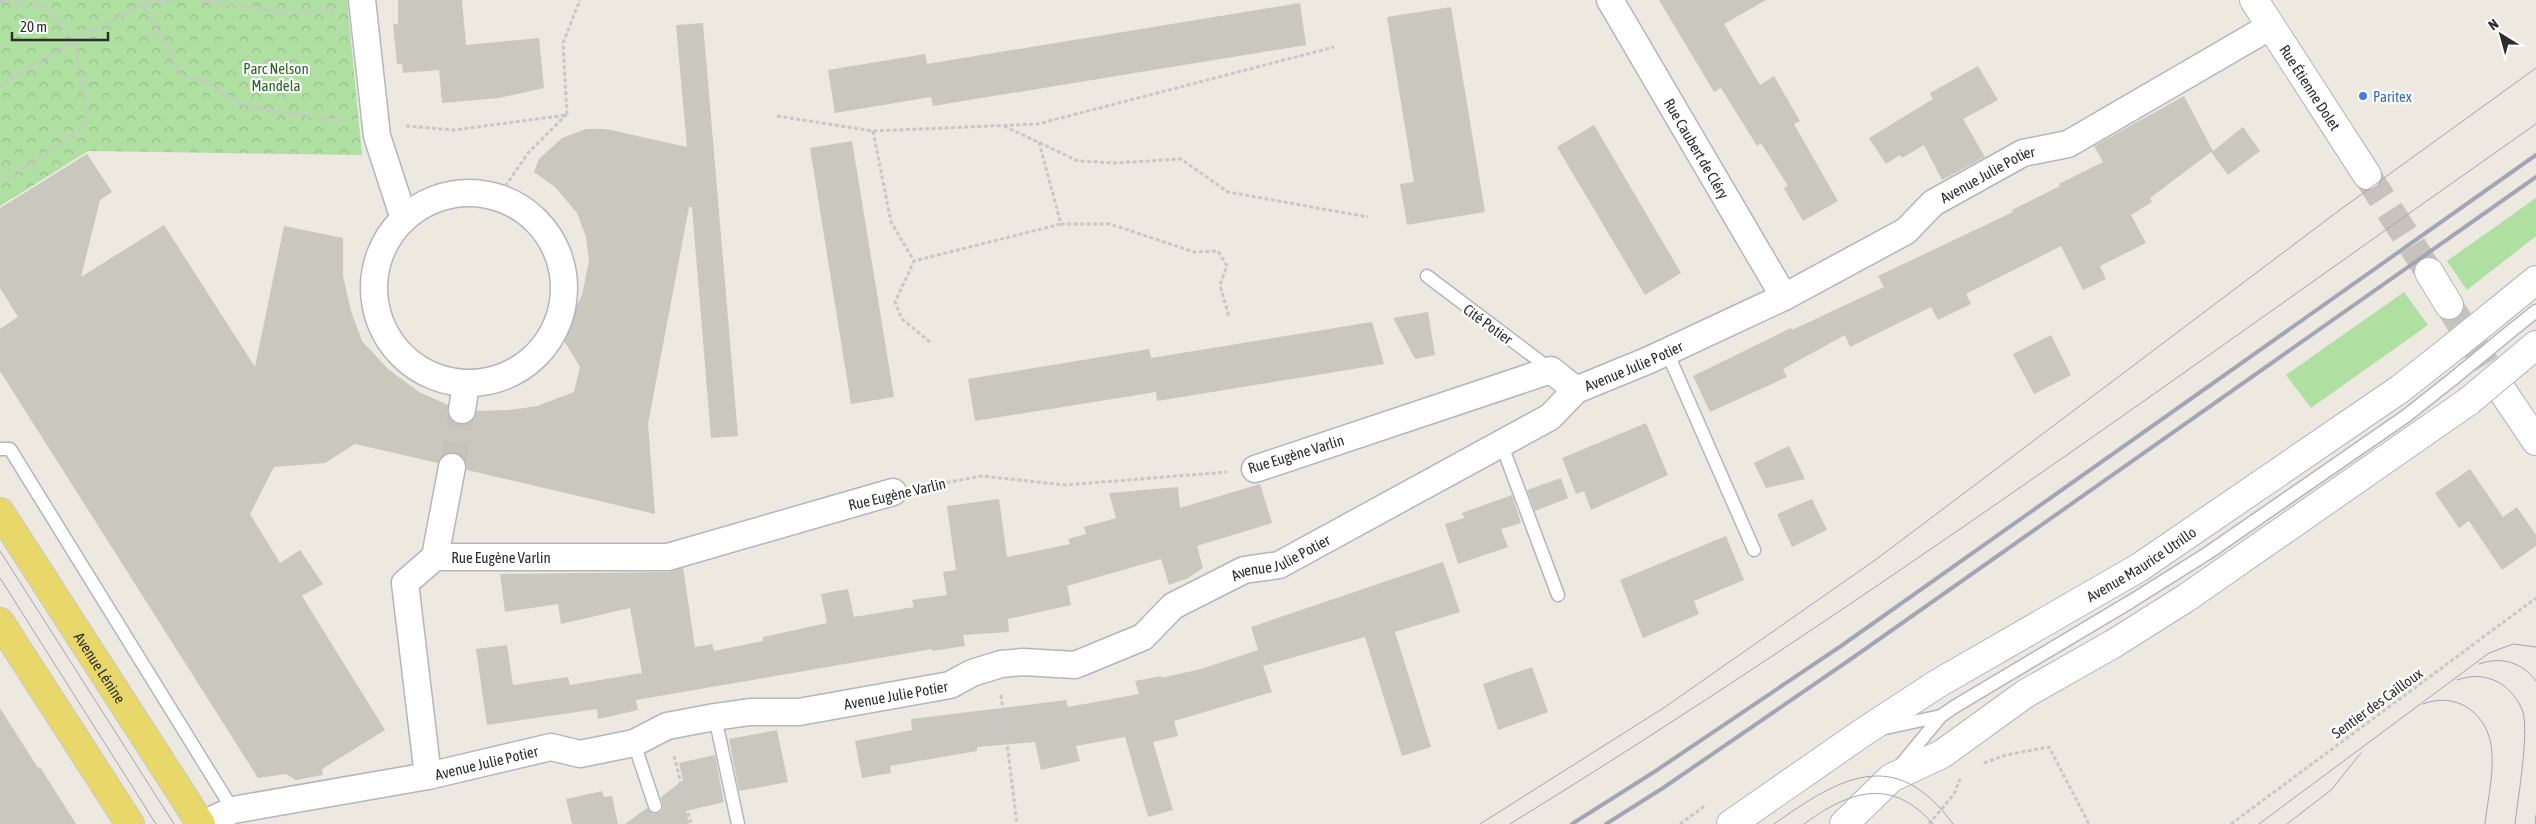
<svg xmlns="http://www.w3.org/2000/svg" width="2536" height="824" viewBox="0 0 2536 824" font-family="'Asap Condensed',sans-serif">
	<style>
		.grass { fill: #afdfa1 }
		.park { fill: url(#park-crowns) }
		.building { fill: #c9c7be }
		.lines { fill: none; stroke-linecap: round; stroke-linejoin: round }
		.minor-tunnel { stroke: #c7c3bc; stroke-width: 26; stroke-dasharray: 26 13; stroke-linecap: butt }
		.tertiary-tunnel { stroke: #c7c3bc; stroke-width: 28; stroke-dasharray: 28 14; stroke-linecap: butt }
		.service-casing { stroke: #b3b5bf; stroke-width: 15 }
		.minor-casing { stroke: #b3b5bf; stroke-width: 29 }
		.tertiary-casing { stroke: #b3b5bf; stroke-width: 30 }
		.primary-casing { stroke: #c8c8c8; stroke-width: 30 }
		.path { stroke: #c8c8c8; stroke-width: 3; stroke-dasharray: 4 2.5; stroke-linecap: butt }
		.service { stroke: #fff; stroke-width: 12 }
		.minor { stroke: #fff; stroke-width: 26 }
		.tertiary { stroke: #fff; stroke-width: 28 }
		.primary { stroke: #e8d86a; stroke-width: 28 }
		.tram { stroke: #a3a4b5; stroke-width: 1 }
		.rail { stroke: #a3a4b5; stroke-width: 4 }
		.service-bridge-casing { stroke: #b3b5bf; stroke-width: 15; stroke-linecap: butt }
		.tertiary-bridge-casing { stroke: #b3b5bf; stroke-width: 30; stroke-linecap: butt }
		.service-bridge { stroke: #fff; stroke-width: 12 }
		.tertiary-bridge { stroke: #fff; stroke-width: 28 }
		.shop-dot { fill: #3f7fe0; stroke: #fff; stroke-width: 2 }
		.labels { text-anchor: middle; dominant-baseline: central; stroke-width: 4.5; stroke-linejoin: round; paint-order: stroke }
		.park-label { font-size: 15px; fill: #276620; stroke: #fff }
		.street-label { font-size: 15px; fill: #2d2d2d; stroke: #fff }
		.shop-label { font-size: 15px; fill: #366cbe; stroke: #fff; text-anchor: start }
	</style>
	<defs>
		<pattern id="park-crowns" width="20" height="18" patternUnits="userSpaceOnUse" patternTransform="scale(1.25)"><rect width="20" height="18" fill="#afdfa1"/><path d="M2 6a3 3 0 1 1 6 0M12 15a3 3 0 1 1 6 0" fill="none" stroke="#97c08b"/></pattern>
	</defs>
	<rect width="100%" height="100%" fill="#ede9e0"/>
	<!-- grass -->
	<path class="grass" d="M 2536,198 L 2536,236 L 2467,290 L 2447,261 Z
		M 2404,292 L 2428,325 L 2311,408 L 2286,375 Z"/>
	<!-- park -->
	<path class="park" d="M 0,0 L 347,0 L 362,155 L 88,151 L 0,206 Z"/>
	<!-- building -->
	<path class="building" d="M 398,0 L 462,0 L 466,45 L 539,38 L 544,88 L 499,98 L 442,103 L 439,70 L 403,73 L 402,64 L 397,64 L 393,24 L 398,24 Z
		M 1659,0 L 1766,0 L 1724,24 L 1760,85 L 1774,76 L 1800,121 L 1794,124 L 1838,201 L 1803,221 L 1784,188 L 1788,186 L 1761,143 L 1757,146 L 1721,88 L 1714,92 Z
		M 1300,3 L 1306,45 L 933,106 L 931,97 L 835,113 L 828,70 L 925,54 L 927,64 Z
		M 1451,7 L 1485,212 L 1407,225 L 1400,184 L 1414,182 L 1387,17 Z
		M 703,23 L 738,436 L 711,438 L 692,207 L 689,207 L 648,424 L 655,514 L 467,470 L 466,462 L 461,455 L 454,452 L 447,453 L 438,463 L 355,444 L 325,463 L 274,467 L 250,514 L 280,563 L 300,550 L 323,584 L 302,596 L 385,730 L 322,769 L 323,775 L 296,780 L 286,774 L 258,778 L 0,371 L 0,329 L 18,317 L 0,288 L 0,208 L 87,154 L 112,192 L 100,200 L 81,277 L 164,225 L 255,367 L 284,226 L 343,238 L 343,276 L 351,311 L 362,341 L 388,369 L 419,392 L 448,405 L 448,416 L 459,425 L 467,424 L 473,420 L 477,411 L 510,410 L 537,406 L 574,392 L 580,367 L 558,331 L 572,315 L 582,295 L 589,261 L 586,237 L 577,213 L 555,187 L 534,172 L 539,159 L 562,138 L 586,129 L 606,129 L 687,147 L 676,25 Z
		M 1978,66 L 1998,100 L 1963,119 L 1985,157 L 1942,180 L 1924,145 L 1902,158 L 1900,155 L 1886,164 L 1869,138 L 1933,99 L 1930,93 Z
		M 2184,96 L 2213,151 L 2243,127 L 2260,151 L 2228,175 L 2211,152 L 2150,198 L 2152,202 L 2131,215 L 2146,243 L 2100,266 L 2106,279 L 2083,290 L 2061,246 L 1966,294 L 1971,304 L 1938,320 L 1931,307 L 1850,347 L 1845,335 L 1783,369 L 1787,377 L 1710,412 L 1693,376 L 1791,328 L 1792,330 L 1884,287 L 1878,276 L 2013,212 L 2012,210 L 2060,186 L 2059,184 L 2103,162 L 2094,146 Z
		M 1594,125 L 1681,273 L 1645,295 L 1557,147 Z
		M 852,141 L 894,397 L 851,404 L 810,148 Z
		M 1428,312 L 1435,355 L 1415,359 L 1393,318 Z
		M 1372,322 L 1384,364 L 1157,401 L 1156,392 L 975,421 L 968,379 L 1149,349 L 1151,358 Z
		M 2051,335 L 2071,375 L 2034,394 L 2013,354 Z
		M 1646,423 L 1668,475 L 1591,510 L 1584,491 L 1576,494 L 1562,458 Z
		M 1789,446 L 1805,479 L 1766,488 L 1754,463 Z
		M 2470,469 L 2503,517 L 2517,507 L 2536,535 L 2536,546 L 2502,570 L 2469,521 L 2459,528 L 2435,493 Z
		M 1561,478 L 1568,498 L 1535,511 L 1527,490 Z
		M 1260,484 L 1272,523 L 1197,546 L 1203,568 L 1188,578 L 1169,585 L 1161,559 L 1067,586 L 1071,605 L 1008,619 L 1009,632 L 963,635 L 965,646 L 932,651 L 932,649 L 636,700 L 638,710 L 598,719 L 597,709 L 487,725 L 476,649 L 507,645 L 513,685 L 568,677 L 570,685 L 642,673 L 630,608 L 561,624 L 558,604 L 505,612 L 500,574 L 668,572 L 683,568 L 695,647 L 712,644 L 714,651 L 763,641 L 763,637 L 827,623 L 821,594 L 848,589 L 854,617 L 914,607 L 912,600 L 947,595 L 943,572 L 956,570 L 947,506 L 999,499 L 1007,557 L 1070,544 L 1068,539 L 1086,534 L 1084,527 L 1116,518 L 1109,493 L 1178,487 L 1180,508 Z
		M 1512,495 L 1521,523 L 1501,529 L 1508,547 L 1458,564 L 1445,524 L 1464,518 L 1462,513 Z
		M 1812,499 L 1827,530 L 1792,547 L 1777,514 Z
		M 1726,536 L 1744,580 L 1694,601 L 1699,614 L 1643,638 L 1620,580 Z
		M 1443,562 L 1460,612 L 1395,632 L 1431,747 L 1402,756 L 1365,637 L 1263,666 L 1272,692 L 1174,721 L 1178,736 L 1153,742 L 1173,810 L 1148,817 L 1125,737 L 1076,746 L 1080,761 L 1041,770 L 1035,742 L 977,747 L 977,751 L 890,766 L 891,773 L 862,778 L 855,741 L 912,730 L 911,719 L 1066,700 L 1068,707 L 1139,694 L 1135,681 L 1161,676 L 1161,678 L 1201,669 L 1258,650 L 1260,656 L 1251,627 Z
		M 1532,667 L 1548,712 L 1498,730 L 1483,684 Z
		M 0,708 L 38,768 L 40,767 L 76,824 L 0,824 Z
		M 777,730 L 788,782 L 739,791 L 729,739 Z
		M 715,755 L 724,802 L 686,811 L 689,824 L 625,824 L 647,808 L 653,814 L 661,812 L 663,807 L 661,797 L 683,780 L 679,763 Z
		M 602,791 L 604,797 L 612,796 L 618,824 L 572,824 L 566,799 Z"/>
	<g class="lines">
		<!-- minor-tunnel -->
		<path class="minor-tunnel" d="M 452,467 L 462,410"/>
		<!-- tertiary-tunnel -->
		<path class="tertiary-tunnel" d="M 2367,175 L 2429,272
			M 2449,305 L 2503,392"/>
		<!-- service casing -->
		<g class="service-casing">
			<path id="service" d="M 1427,276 L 1550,369
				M 2505,336 L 2536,311
				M 1667,352 L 1754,550
				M 1501,443 L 1558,595
				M 0,449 L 10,449 L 233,810
				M 715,717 L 738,824
				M 1885,728 L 1941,716
				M 634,743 L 655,806
				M 1899,767 L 1941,716 L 1954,707 L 2130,602 L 2208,553 L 2406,416 L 2454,378"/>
		</g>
		<!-- minor casing -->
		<g class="minor-casing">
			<g id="minor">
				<path d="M 362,0 L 377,136 L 404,219"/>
				<path id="s1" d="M 1610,0 L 1784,297"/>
				<circle cx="469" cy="288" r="95"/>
				<path d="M 462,410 L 466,384"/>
				<path d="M 1255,469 L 1551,370 L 1576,390"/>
				<path d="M 435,557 L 452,467"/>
				<path id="s2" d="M 428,776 L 405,583 L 435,557 L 668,557 L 893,492"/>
				<path id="s3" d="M 203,824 L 233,810 L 428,776 L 551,747 L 580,754 L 634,743 L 667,726 L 715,717 L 750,712 L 799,712 L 950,685 L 972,673 L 1001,664 L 1023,662 L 1075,665 L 1143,637 L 1173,606 L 1244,570 L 1279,565 L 1550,417 L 1576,390 L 1649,360 L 1784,297 L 1906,231 L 1933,203 L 2023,153 L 2068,144 L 2271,26"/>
			</g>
		</g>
		<!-- tertiary casing -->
		<g class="tertiary-casing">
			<g id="tertiary">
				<path id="s4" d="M 2254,0 L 2367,175"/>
				<path d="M 2429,272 L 2449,305"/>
				<path d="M 2493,315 L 2536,280"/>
				<path d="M 2518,360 L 2536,345"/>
				<path d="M 2503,392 L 2536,441"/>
				<path id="s5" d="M 1731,824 L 1862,733 L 1937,684 L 2140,567 L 2400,389 L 2442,356"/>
				<path d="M 1844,824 L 1891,778 L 1942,754 L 2025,694 L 2113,644 L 2186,598 L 2469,401"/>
			</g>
		</g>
		<!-- primary casing -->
		<g class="primary-casing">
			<g id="primary">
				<path id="s6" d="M 0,512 L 201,824"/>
				<path d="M 0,622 L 130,824"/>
			</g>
		</g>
		<!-- path -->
		<path class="path" d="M 201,0 L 274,11 L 301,12 L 335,9
			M 0,1 L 46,7 L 74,41 L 87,113 L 82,129 L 0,184
			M 143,4 L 180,74 L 210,84 L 242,106 L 345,121
			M 0,86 L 74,41 L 147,2 L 177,0
			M 777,116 L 873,131 L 1038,124 L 1334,47
			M 406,126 L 454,130 L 567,115 L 563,43 L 580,0
			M 1004,126 L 1078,161 L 1115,163 L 1181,159 L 1228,192 L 1368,217
			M 873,131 L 891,222 L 914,261
			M 1039,142 L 1061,224 L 1110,224 L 1194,252 L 1218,251 L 1227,266 L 1220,285 L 1229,317
			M 498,197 L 528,153 L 566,115
			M 930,342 L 902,319 L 895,302 L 914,261 L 1061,224
			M 921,487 L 982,476 L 1065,485 L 1227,472
			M 1001,695 L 1017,824
			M 674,756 L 691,824
			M 1984,763 L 2006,755 L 2049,747 L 2089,824
			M 1680,824 L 1706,805
			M 1929,824 L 1954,794 L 1960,779
			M 2231,824 L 2536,598"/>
		<!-- service -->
		<use href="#service" class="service"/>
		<!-- minor -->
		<use href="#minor" class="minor"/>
		<!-- tertiary -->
		<use href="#tertiary" class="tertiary"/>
		<!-- primary -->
		<use href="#primary" class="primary"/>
		<!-- tram -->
		<path class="tram" d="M 0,551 L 174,824
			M 0,578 L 156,824
			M 2479,664 C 2501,656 2522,662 2536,681
			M 2457,680 C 2471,675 2484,675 2498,682 C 2509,688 2519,700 2523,712 C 2529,735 2518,797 2515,824
			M 2423,704 C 2438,698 2455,699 2468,708 C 2506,734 2489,785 2485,824
			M 1480,824 L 1665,707 L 1878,558 L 2337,212 L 2536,68
			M 1510,824 C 1863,607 2197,362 2536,124
			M 1774,824 C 1839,778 1895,744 1953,824
			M 1804,824 C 1849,791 1891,776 1933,824
			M 2259,824 L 2489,653 L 2513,644 L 2536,647
			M 2287,824 L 2331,790 L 2361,753
			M 2535,824 L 2536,815"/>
		<!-- rail -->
		<path class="rail" d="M 1572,824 L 1654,772 L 1841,646 L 2536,155
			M 1606,824 L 1663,788 L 1851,659 L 2536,177"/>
		<!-- service-bridge casing -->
		<g class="service-bridge-casing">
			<path id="service-bridge" d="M 2454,378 L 2505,336"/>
		</g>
		<!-- tertiary-bridge casing -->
		<g class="tertiary-bridge-casing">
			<path id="tertiary-bridge" d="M 2442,356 L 2493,315
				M 2469,401 L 2518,360"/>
		</g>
		<!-- service-bridge -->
		<use href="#service-bridge" class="service-bridge"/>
		<!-- tertiary-bridge -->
		<use href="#tertiary-bridge" class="tertiary-bridge"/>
	</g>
	<!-- markers -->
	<circle class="shop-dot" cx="2363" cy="96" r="5"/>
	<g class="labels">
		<!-- park labels -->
		<g class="park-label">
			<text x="276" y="68">Parc Nelson<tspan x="276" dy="17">Mandela</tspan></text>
		</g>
		<!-- street labels -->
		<g class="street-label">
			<text stroke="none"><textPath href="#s4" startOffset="104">Rue Étienne Dolet</textPath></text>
			<text stroke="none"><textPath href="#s1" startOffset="172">Rue Caubert de Cléry</textPath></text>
			<text stroke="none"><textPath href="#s3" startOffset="1941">Avenue Julie Potier</textPath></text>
			<text transform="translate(1488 324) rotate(36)">Cité Potier</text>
			<text stroke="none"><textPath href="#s3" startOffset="1536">Avenue Julie Potier</textPath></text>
			<text transform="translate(1296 454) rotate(-17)">Rue Eugène Varlin</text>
			<text transform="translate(897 494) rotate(-13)">Rue Eugène Varlin</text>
			<text stroke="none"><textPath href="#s2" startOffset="300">Rue Eugène Varlin</textPath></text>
			<text stroke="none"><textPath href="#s3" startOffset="1131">Avenue Julie Potier</textPath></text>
			<text stroke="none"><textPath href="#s5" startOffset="486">Avenue Maurice Utrillo</textPath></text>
			<text stroke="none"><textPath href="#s6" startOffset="185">Avenue Lénine</textPath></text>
			<text stroke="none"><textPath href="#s3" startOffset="711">Avenue Julie Potier</textPath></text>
			<text transform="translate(2377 703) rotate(-36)">Sentier des Cailloux</text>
			<text stroke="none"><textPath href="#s3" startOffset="291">Avenue Julie Potier</textPath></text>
		</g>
		<!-- shop labels -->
		<g class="shop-label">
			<text x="2373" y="96">Paritex</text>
		</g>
	</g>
	<!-- north arrow -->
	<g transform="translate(2501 35) rotate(323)" stroke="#ffffff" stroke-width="4" paint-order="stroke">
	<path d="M0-4L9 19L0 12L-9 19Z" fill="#2d2d2d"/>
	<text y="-8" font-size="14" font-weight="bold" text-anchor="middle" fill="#2d2d2d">N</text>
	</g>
	<!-- scale -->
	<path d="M12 32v8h96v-8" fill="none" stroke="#2d2d2d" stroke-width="2.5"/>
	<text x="20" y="32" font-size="15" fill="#2d2d2d" stroke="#ffffff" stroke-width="4" paint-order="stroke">20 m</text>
</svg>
